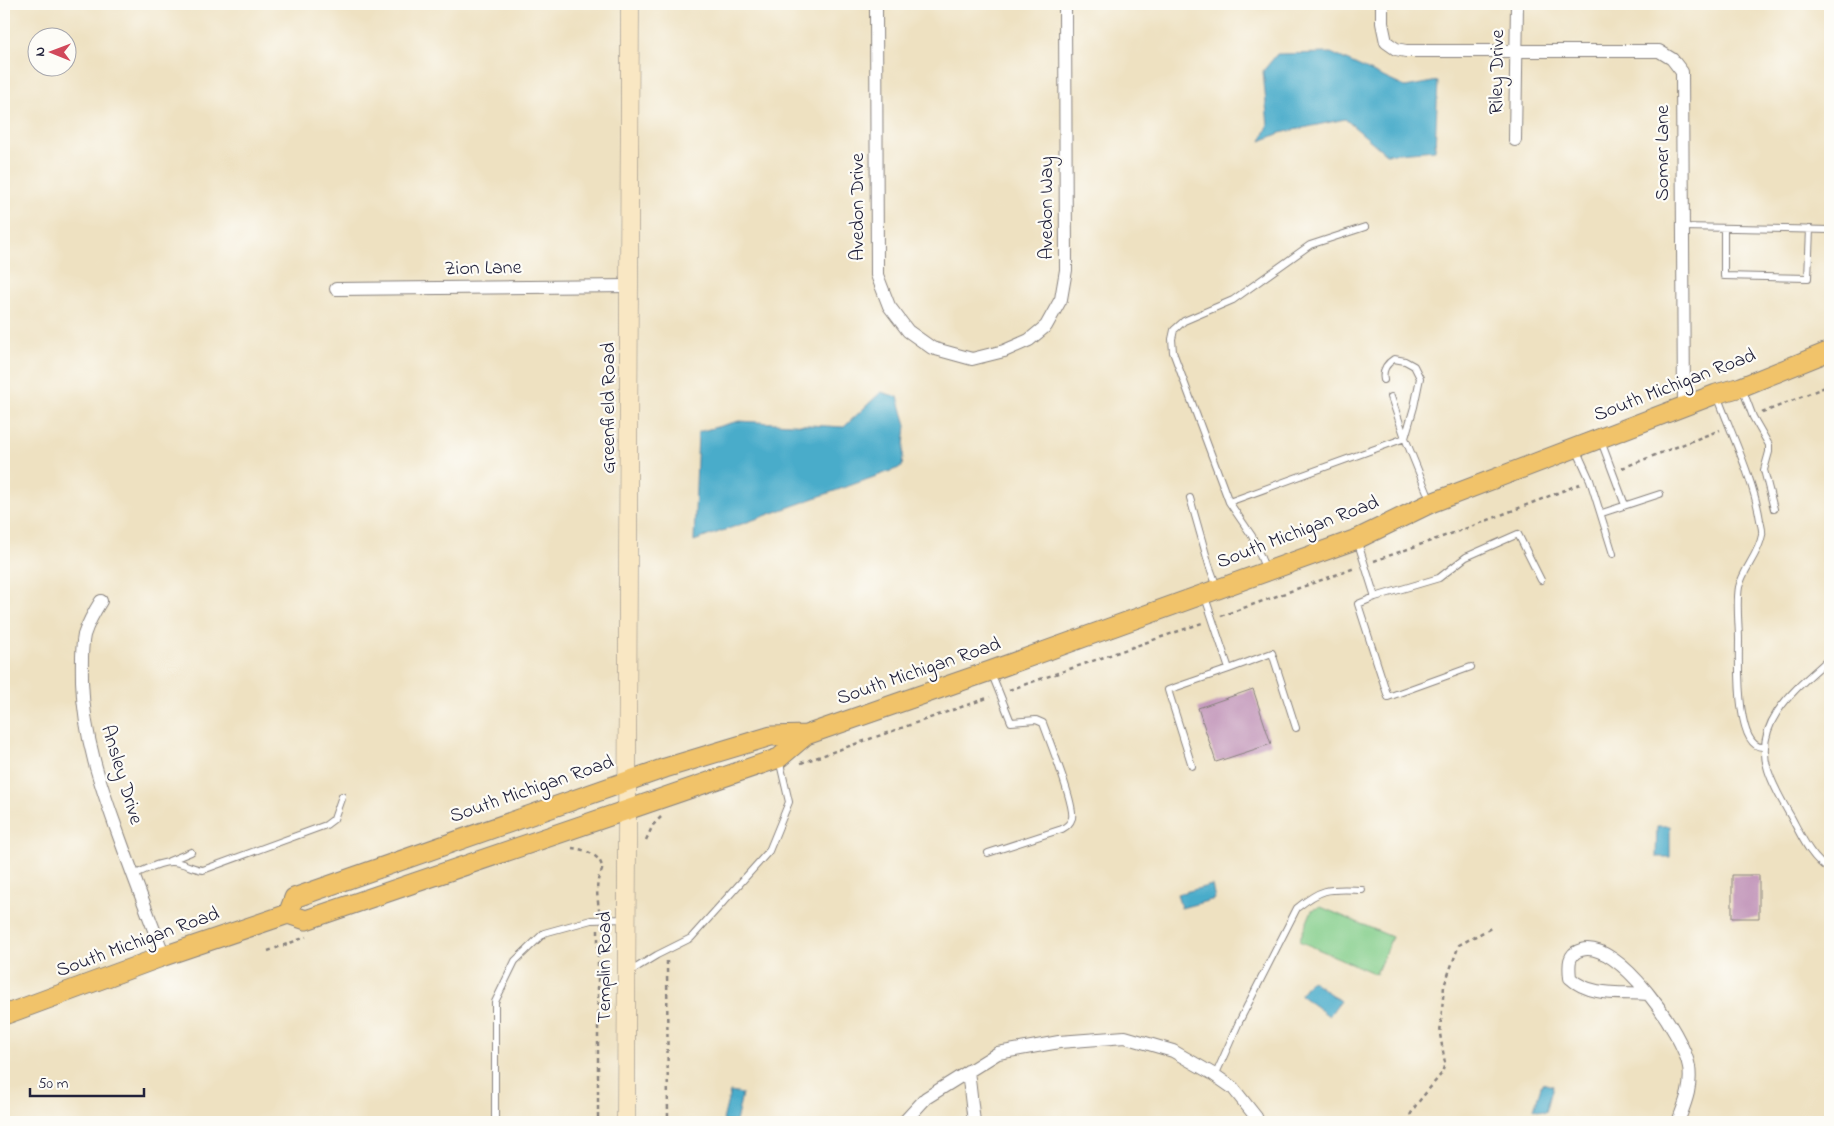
<svg xmlns="http://www.w3.org/2000/svg" width="1834" height="1126" viewBox="0 0 1834 1126" font-family="'Indie Flower',sans-serif">
	<style>
		.green { fill: #84ce8b; stroke: #537863 }
		.water { fill: #4aacca; stroke: #366782 }
		.building { fill: #c296ba }
		.lines { fill: none; stroke-linecap: round; stroke-linejoin: round }
		.lane-casing { stroke: #88827e; stroke-width: 8 }
		.street-casing { stroke: #88827e; stroke-width: 14 }
		.secondary-casing { stroke: #88827e; stroke-width: 19 }
		.primary-casing { stroke: #88827e; stroke-width: 21 }
		.path { stroke: #88827e; stroke-width: 2.5; stroke-dasharray: 4 4; stroke-linecap: butt }
		.lane { stroke: #fff; stroke-width: 6 }
		.street { stroke: #fff; stroke-width: 12 }
		.secondary { stroke: #f9e7c3; stroke-width: 18 }
		.primary { stroke: #f1c36a; stroke-width: 19 }
		.labels { text-anchor: middle; dominant-baseline: central; stroke-width: 4.5; stroke-linejoin: round; paint-order: stroke }
		.street-label { font-size: 20px; fill: #22223b; stroke: #fdfcf7 }
	</style>
	<rect width="100%" height="100%" fill="#fdfcf7"/>
	<filter id="ink" filterUnits="userSpaceOnUse"><feTurbulence type="fractalNoise" baseFrequency=".02" numOctaves="2"/><feDisplacementMap in="SourceGraphic" scale="10" xChannelSelector="R" yChannelSelector="G"/><feConvolveMatrix kernelMatrix="1 2 1 2 8 2 1 2 1" color-interpolation-filters="sRGB"/></filter>
	<filter id="wash" filterUnits="userSpaceOnUse"><feTurbulence type="fractalNoise" baseFrequency=".0096" numOctaves="4" result="noise"/><feDisplacementMap in="SourceGraphic" scale="20" xChannelSelector="R" yChannelSelector="G"/><feGaussianBlur stdDeviation="1.12" result="paint"/><feColorMatrix in="noise" values="0 0 0 0 0 0 0 0 0 0 0 0 0 0 0 0 0 1.4 0 .05"/><feComposite in="paint" operator="in"/></filter>
	<g filter="url(#wash)">
		<rect width="100%" height="100%" fill="#eee1c1"/>
		<!-- green -->
		<path class="green" d="M 1321,907 L 1392,937 L 1376,974 L 1299,941 L 1312,910 Z"/>
		<!-- water -->
		<path class="water" d="M 1331,53 L 1405,87 L 1438,81 L 1435,150 L 1386,154 L 1345,119 L 1280,133 L 1261,141 L 1268,126 L 1263,71 L 1277,54 Z
			M 881,392 L 898,397 L 906,425 L 902,467 L 694,541 L 698,432 L 739,421 L 844,427 Z
			M 1657,826 L 1670,826 L 1670,857 L 1656,857 Z
			M 1212,885 L 1215,899 L 1181,908 L 1177,894 Z
			M 1311,980 L 1340,1001 L 1329,1016 L 1300,995 Z
			M 1542,1083 L 1553,1086 L 1546,1112 L 1534,1109 Z
			M 730,1092 L 742,1094 L 736,1122 L 723,1120 Z"/>
		<g id="blocks">
			<!-- building -->
			<path class="building" d="M 1253,689 L 1271,744 L 1216,762 L 1198,708 Z
				M 1732,875 L 1759,875 L 1759,918 L 1732,918 Z"/>
		</g>
	</g>
	<g filter="url(#ink)">
		<use href="#blocks" fill-opacity="0" stroke="#88827e" stroke-width="1"/>
		<g class="lines">
			<!-- lane casing -->
			<g class="lane-casing">
				<path id="lane" d="M 1682,227 L 1830,230
					M 1724,228 L 1724,276 L 1808,278 L 1810,229
					M 1384,380 C 1382,370 1386,364 1394,359 L 1405,361 L 1414,366 L 1420,378 L 1414,407 L 1405,438
					M 1742,388 L 1753,417 L 1769,445 L 1769,452 L 1764,470 L 1774,509
					M 1717,395 C 1731,433 1754,481 1760,520 C 1761,525 1763,531 1762,535 C 1759,554 1743,569 1739,587 C 1736,604 1739,624 1739,640 C 1739,660 1735,750 1764,747
					M 1391,397 L 1405,438
					M 1601,441 L 1625,505
					M 1576,449 L 1590,480 L 1613,554
					M 1190,498 L 1209,565 L 1217,587
					M 1229,502 L 1405,438 L 1431,502
					M 1602,513 L 1660,494
					M 1357,540 L 1375,597 L 1358,604 L 1388,697 L 1471,667
					M 1266,570 L 1252,536 L 1229,502 L 1173,352 L 1172,339 L 1174,330 L 1184,321 L 1233,300 L 1310,245 L 1365,227
					M 1205,597 L 1229,669 L 1272,653 L 1296,728
					M 1375,597 L 1439,578 L 1466,557 L 1518,534 L 1541,580
					M 1830,658 C 1798,687 1752,721 1768,770 C 1773,786 1782,801 1790,815 C 1801,835 1810,858 1830,870
					M 1192,766 L 1168,690 L 1229,669
					M 988,853 L 1062,829 C 1067,826 1070,824 1072,818 C 1075,804 1049,740 1043,723 L 1036,720 L 1011,722 L 991,672
					M 169,861 L 191,852
					M 133,875 C 144,871 160,861 172,862 C 183,862 192,869 203,870 L 326,825 L 334,819 L 342,796
					M 629,972 L 657,955 L 691,938 L 769,851 L 789,802 L 779,759
					M 1215,1076 L 1239,1022 L 1297,908 C 1323,887 1329,889 1362,890
					M 495,1122 L 495,1002 L 515,961 L 544,933 L 591,920 L 625,919"/>
			</g>
			<!-- street casing -->
			<g class="street-casing">
				<path id="street" d="M 876,4 L 877,275 L 889,306 L 908,331 L 932,348 L 972,359 L 1004,351 L 1029,340 L 1046,326 L 1061,299 L 1066,270 L 1065,4
					M 1382,4 L 1382,23 L 1386,42 L 1396,49 L 1406,51 L 1659,51 L 1672,59 L 1682,72 L 1684,406
					M 1515,140 L 1517,4
					M 336,289 L 631,286
					M 101,601 C 94,612 88,623 84,635 C 81,650 82,666 82,681 C 84,739 100,784 120,839 C 134,878 149,917 164,956
					M 1648,994 C 1622,992 1590,997 1570,978 C 1569,966 1567,954 1581,950 C 1618,938 1684,1035 1689,1067 C 1692,1088 1685,1103 1678,1122
					M 968,1071 L 974,1122
					M 904,1122 L 926,1098 L 998,1053 L 1059,1042 L 1125,1037 L 1173,1051 L 1213,1074 L 1233,1088 L 1256,1117 L 1258,1122"/>
			</g>
			<!-- secondary casing -->
			<g class="secondary-casing">
				<path id="secondary" d="M 626,1122 C 625,749 631,377 630,4"/>
			</g>
			<!-- primary casing -->
			<g class="primary-casing">
				<path id="primary" d="M 288,914 L 294,898 L 665,768 L 771,736 L 806,735 L 990,671 L 1357,539 L 1431,503 L 1716,394 L 1741,387 L 1830,351
					M 4,1015 L 164,956 L 288,914 L 306,920 L 779,758 L 806,735"/>
			</g>
			<!-- path -->
			<path class="path" d="M 1762,413 L 1830,385
				M 1622,468 L 1720,430
				M 1374,561 L 1473,526 L 1580,484
				M 1221,616 L 1355,568
				M 1009,690 L 1202,623
				M 801,763 L 990,697
				M 646,840 L 653,825 L 661,817
				M 572,848 C 583,849 603,855 602,870 C 601,874 598,877 598,881 C 596,891 598,901 599,910
				M 598,930 L 598,1122
				M 268,951 L 306,937
				M 667,961 L 668,1122
				M 1406,1122 L 1416,1105 L 1442,1073 L 1445,1063 L 1440,1034 L 1444,986 L 1459,945 L 1491,928"/>
			<!-- lane -->
			<use href="#lane" class="lane"/>
			<!-- street -->
			<use href="#street" class="street"/>
			<!-- secondary -->
			<use href="#secondary" class="secondary"/>
			<!-- primary -->
			<use href="#primary" class="primary"/>
		</g>
	</g>
	<g class="labels">
		<!-- street labels -->
		<g class="street-label">
			<text transform="translate(1498 72) rotate(-89)">Riley Drive</text>
			<text transform="translate(1663 153) rotate(-90)">Somer Lane</text>
			<text transform="translate(858 207) rotate(-90)">Avedon Drive</text>
			<text transform="translate(1047 208) rotate(-90)">Avedon Way</text>
			<text transform="translate(483 269) rotate(-1)">Zion Lane</text>
			<text transform="translate(1675 386) rotate(-21)">South Michigan Road</text>
			<text transform="translate(609 408) rotate(-90)">Greenfield Road</text>
			<text transform="translate(1298 533) rotate(-21)">South Michigan Road</text>
			<text transform="translate(919 672) rotate(-19)">South Michigan Road</text>
			<text transform="translate(121 775) rotate(73)">Ansley Drive</text>
			<text transform="translate(532 790) rotate(-19)">South Michigan Road</text>
			<text transform="translate(138 943) rotate(-20)">South Michigan Road</text>
			<text transform="translate(605 967) rotate(-90)">Templin Road</text>
		</g>
	</g>
	<!-- margin -->
	<rect width="1834" height="1126" fill="none" stroke="#fdfcf7" stroke-width="20"/>
	<!-- north arrow -->
	<g transform="translate(52 52) rotate(271)"><circle r="24" fill="#fdfcf7" stroke="#a5a5ac"/>
	<path d="M0-4L9 19L0 12L-9 19Z" fill="#d1495b"/>
	<text y="-8" font-size="14" font-weight="bold" text-anchor="middle" fill="#22223b">N</text>
	</g>
	<!-- scale -->
	<path d="M30 1088v8h114v-8" fill="none" stroke="#22223b" stroke-width="2.5"/>
	<text x="38" y="1088" font-size="15" fill="#22223b" stroke="#fdfcf7" stroke-width="4" paint-order="stroke">50 m</text>
</svg>
